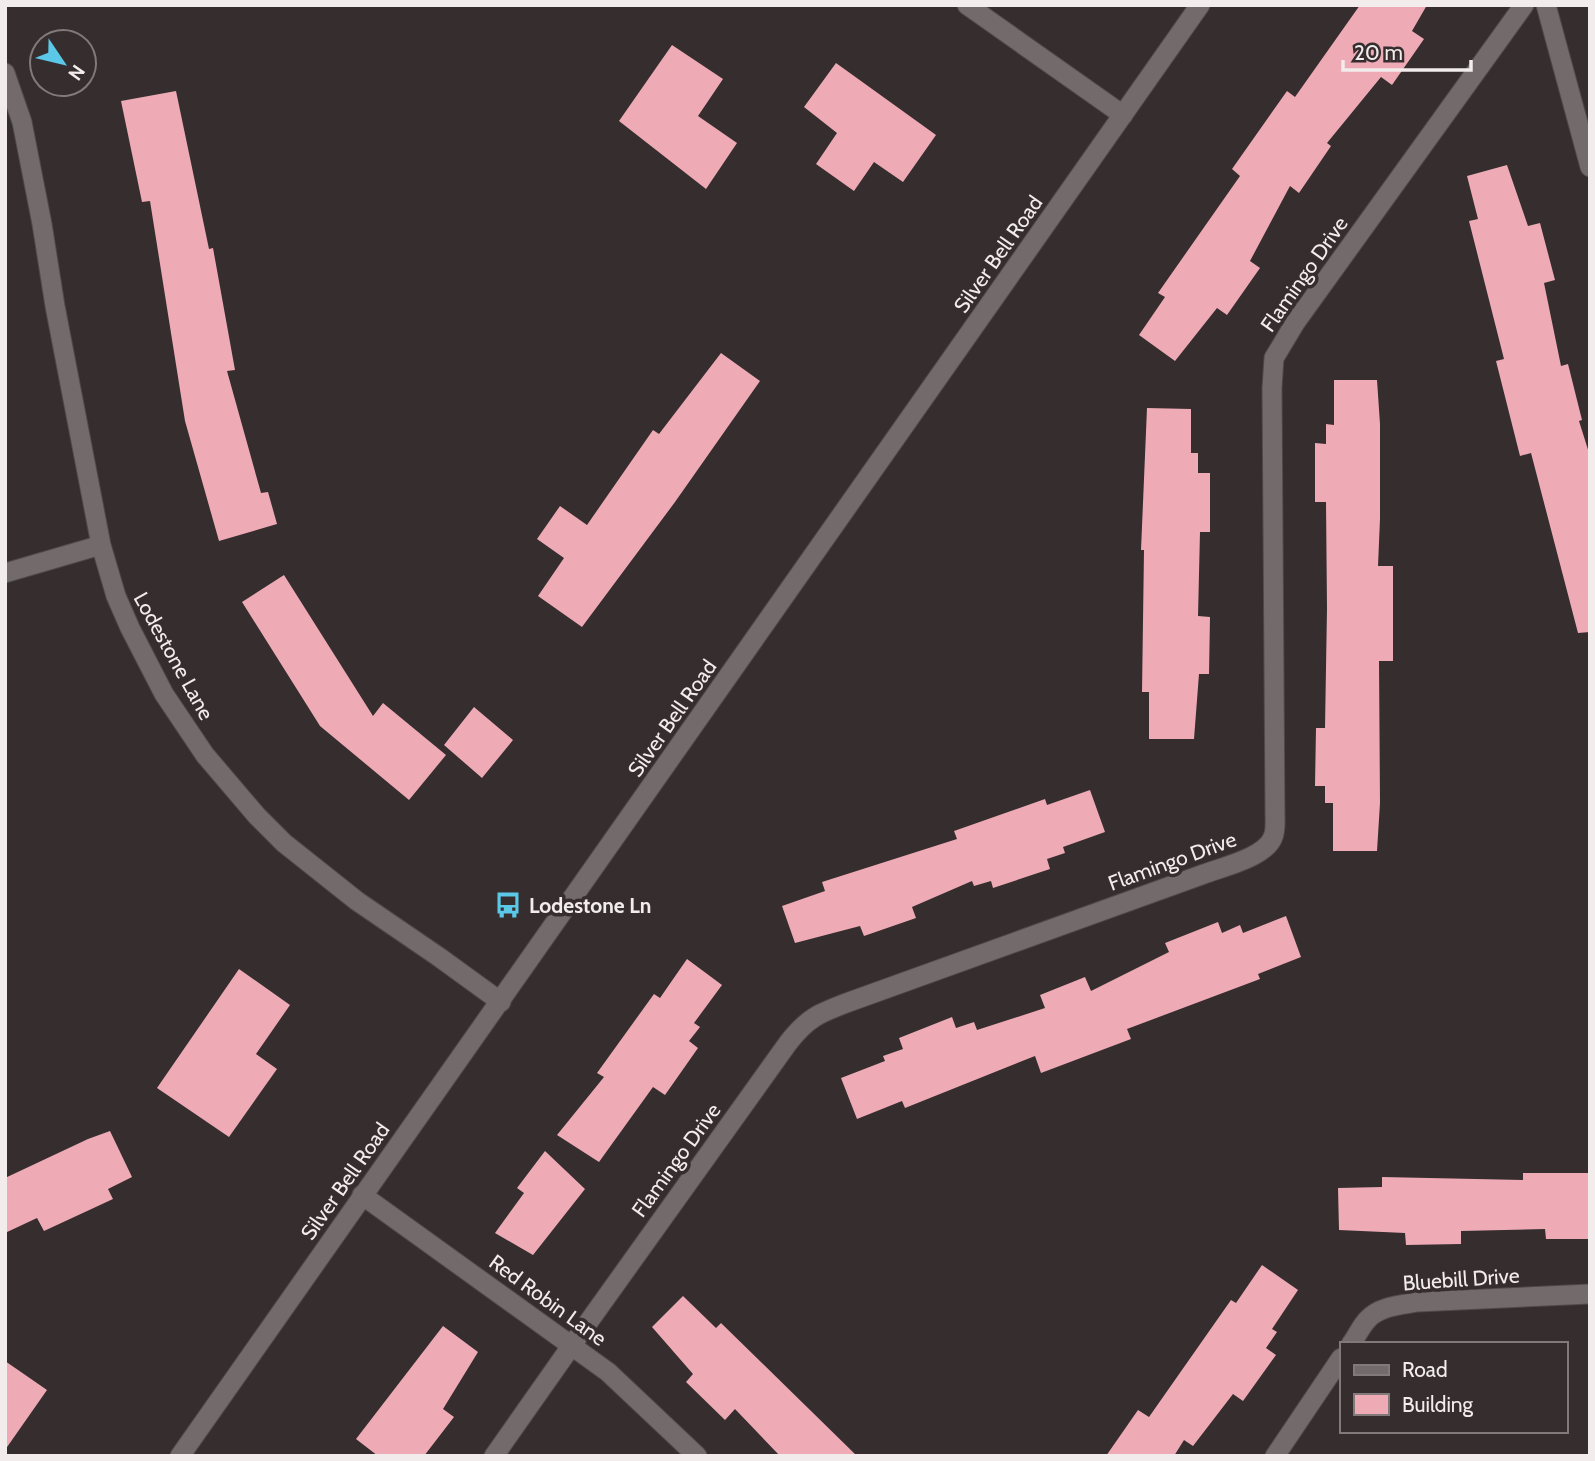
<svg xmlns="http://www.w3.org/2000/svg" width="1595" height="1461" viewBox="0 0 1595 1461" font-family="Cabin,sans-serif">
	<style>
		.building { fill: #eeabb6 }
		.lines { fill: none; stroke-linecap: round; stroke-linejoin: round }
		.minor-casing { stroke: #50494a; stroke-width: 21 }
		.tertiary-casing { stroke: #50494a; stroke-width: 21 }
		.minor { stroke: #736a6b; stroke-width: 19 }
		.tertiary { stroke: #736a6b; stroke-width: 19 }
		.labels { text-anchor: middle; dominant-baseline: central; stroke-width: 7; stroke-linejoin: round; paint-order: stroke }
		.street-label { font-size: 21px; fill: #f2eced; stroke: #352d2e }
		.poi-label { font-size: 21px; font-weight: bold; fill: #f2eced; stroke: #352d2e; text-anchor: start }
	</style>
	<rect width="100%" height="100%" fill="#352d2e"/>
	<!-- building -->
	<path class="building" d="M 1360,5 L 1427,5 L 1412,31 L 1424,39 L 1392,85 L 1381,77 L 1327,143 L 1331,146 L 1299,193 L 1290,186 L 1250,261 L 1260,268 L 1227,315 L 1217,308 L 1175,361 L 1139,335 L 1165,297 L 1158,293 L 1240,176 L 1232,169 L 1287,91 L 1295,97 Z
		M 672,45 L 723,79 L 698,116 L 737,143 L 706,189 L 619,121 Z
		M 836,63 L 936,135 L 903,182 L 874,162 L 854,191 L 816,164 L 837,133 L 804,107 Z
		M 176,91 L 209,249 L 213,248 L 235,370 L 227,371 L 261,493 L 268,492 L 277,524 L 219,541 L 185,421 L 150,201 L 142,202 L 121,101 Z
		M 1507,165 L 1528,226 L 1540,223 L 1555,280 L 1544,283 L 1561,366 L 1568,364 L 1582,420 L 1579,421 L 1590,456 L 1590,632 L 1578,633 L 1531,453 L 1520,456 L 1496,361 L 1504,359 L 1469,221 L 1478,219 L 1467,176 Z
		M 721,353 L 760,381 L 675,502 L 582,627 L 538,596 L 564,558 L 537,539 L 560,506 L 587,525 L 653,430 L 659,434 Z
		M 1334,380 L 1377,380 L 1380,424 L 1380,519 L 1378,566 L 1393,566 L 1393,661 L 1379,661 L 1380,803 L 1377,851 L 1333,851 L 1333,803 L 1325,803 L 1325,786 L 1315,786 L 1316,728 L 1325,728 L 1327,608 L 1326,502 L 1315,502 L 1315,443 L 1326,444 L 1326,424 L 1334,425 Z
		M 1147,408 L 1191,409 L 1191,453 L 1198,453 L 1198,473 L 1210,473 L 1210,532 L 1200,532 L 1198,616 L 1210,617 L 1209,674 L 1199,674 L 1194,739 L 1149,739 L 1149,692 L 1142,692 L 1144,550 L 1141,550 Z
		M 284,575 L 373,716 L 383,703 L 446,755 L 409,800 L 320,726 L 242,602 Z
		M 474,707 L 513,740 L 482,778 L 444,745 Z
		M 1090,790 L 1105,832 L 1063,847 L 1065,853 L 1047,859 L 1050,869 L 993,888 L 991,881 L 974,886 L 972,881 L 912,907 L 916,918 L 864,936 L 860,926 L 795,943 L 782,906 L 825,891 L 822,882 L 957,839 L 954,831 L 1045,799 L 1047,805 Z
		M 1286,916 L 1301,957 L 1258,974 L 1260,979 L 1127,1029 L 1131,1039 L 1041,1073 L 1035,1056 L 905,1108 L 902,1101 L 857,1119 L 841,1078 L 885,1061 L 883,1056 L 903,1049 L 899,1038 L 952,1017 L 956,1028 L 974,1022 L 977,1030 L 1045,1008 L 1040,995 L 1085,977 L 1091,991 L 1169,952 L 1165,943 L 1218,922 L 1222,933 L 1240,925 L 1243,933 Z
		M 687,959 L 722,985 L 694,1023 L 700,1027 L 689,1041 L 698,1048 L 665,1095 L 653,1087 L 599,1162 L 557,1135 L 604,1077 L 597,1073 L 654,994 L 660,998 Z
		M 239,969 L 290,1005 L 256,1054 L 277,1069 L 229,1137 L 157,1088 Z
		M 110,1131 L 132,1177 L 108,1189 L 113,1199 L 44,1231 L 37,1218 L 5,1233 L 5,1178 L 88,1139 Z
		M 545,1151 L 585,1189 L 533,1255 L 495,1233 L 524,1193 L 517,1188 Z
		M 1523,1173 L 1590,1173 L 1590,1239 L 1546,1239 L 1545,1229 L 1461,1231 L 1461,1244 L 1406,1245 L 1405,1233 L 1339,1230 L 1338,1188 L 1382,1187 L 1382,1177 L 1523,1180 Z
		M 1262,1265 L 1298,1290 L 1272,1329 L 1277,1332 L 1266,1348 L 1276,1355 L 1243,1401 L 1233,1394 L 1193,1446 L 1184,1440 L 1174,1456 L 1106,1456 L 1138,1410 L 1149,1417 L 1231,1300 L 1236,1303 Z
		M 683,1296 L 716,1328 L 721,1323 L 857,1456 L 780,1456 L 735,1409 L 725,1420 L 686,1382 L 693,1374 L 652,1327 Z
		M 443,1326 L 478,1352 L 443,1409 L 454,1417 L 424,1456 L 378,1456 L 356,1439 Z
		M 5,1361 L 47,1390 L 5,1450 Z"/>
	<g class="lines">
		<!-- minor casing -->
		<g class="minor-casing">
			<path id="minor" d="M 967,5 L 1123,115
				M 1546,5 L 1590,167
				M 5,73 L 22,122 L 42,224 L 55,306 L 101,545 L 116,596 L 130,628 L 164,694 L 205,755 L 257,816 L 284,843 L 357,901 L 439,957 L 501,1002
				M 5,573 L 101,545
				M 362,1195 L 608,1372 L 697,1456
				M 1351,1344 C 1357,1336 1361,1326 1368,1319 C 1380,1306 1401,1305 1418,1302 L 1590,1294
				M 494,1456 L 572,1345 L 788,1043 C 808,1017 820,1013 849,1002 L 1204,874 C 1223,867 1266,857 1273,837 C 1276,830 1275,821 1275,814 L 1272,388 L 1274,358 L 1295,323 L 1524,5
				M 1275,1456 L 1341,1358"/>
		</g>
		<!-- tertiary casing -->
		<g class="tertiary-casing">
			<path id="tertiary" d="M 180,1456 L 1200,5"/>
		</g>
		<!-- minor -->
		<use href="#minor" class="minor"/>
		<!-- tertiary -->
		<use href="#tertiary" class="tertiary"/>
	</g>
	<!-- icons -->
	<defs>
		<g id="bus-bare" transform="scale(2.1)"><path d="M-5-6H5V4H4V6H2V4H-2V6H-4V4H-5ZM-3.5-4V0h7V-4ZM-3.5 1.2v1.5H-2V1.2ZM2 1.2v1.5H3.5V1.2Z" fill="#5ac8e6" stroke="#352d2e" stroke-width="2.5" paint-order="stroke"/></g>
	</defs>
	<g fill-rule="evenodd">
		<use href="#bus-bare" x="508" y="905"/>
	</g>
	<g class="labels">
		<!-- street labels -->
		<g class="street-label">
			<text transform="translate(998 254) rotate(-55)">Silver Bell Road</text>
			<text transform="translate(1304 274) rotate(-55)">Flamingo Drive</text>
			<text transform="translate(174 656) rotate(61)">Lodestone Lane</text>
			<text transform="translate(672 718) rotate(-55)">Silver Bell Road</text>
			<text transform="translate(1172 861) rotate(-20)">Flamingo Drive</text>
			<text transform="translate(676 1160) rotate(-54)">Flamingo Drive</text>
			<text transform="translate(345 1181) rotate(-55)">Silver Bell Road</text>
			<text transform="translate(1461 1279) rotate(-4)">Bluebill Drive</text>
			<text transform="translate(548 1300) rotate(36)">Red Robin Lane</text>
		</g>
		<!-- poi labels -->
		<g class="poi-label">
			<text x="529" y="905">Lodestone Ln</text>
		</g>
	</g>
	<!-- border -->
	<rect width="1595" height="1461" fill="none" stroke="#f2eced" stroke-width="14"/>
	<!-- legend -->
	<rect x="1340" y="1342" width="228" height="91" fill="#352d2e" stroke="#81797a" stroke-width="2"/>
	<rect x="1354" y="1365" width="35" height="10" fill="#736a6b" stroke="#81797a" stroke-width="2"/>
	<text x="1402" y="1377" font-size="21" fill="#f2eced">Road</text>
	<rect x="1354" y="1394" width="35" height="21" fill="#eeabb6" stroke="#81797a" stroke-width="2"/>
	<text x="1402" y="1412" font-size="21" fill="#f2eced">Building</text>
	<!-- north arrow -->
	<g transform="translate(63 63) rotate(125)"><circle r="33" fill="#352d2e" stroke="#81797a" stroke-width="2"/>
	<path d="M0-5L12 26L0 18L-12 26Z" fill="#5ac8e6"/>
	<text y="-10" font-size="19" font-weight="bold" text-anchor="middle" fill="#f2eced">N</text>
	</g>
	<!-- scale -->
	<path d="M1343 60v10h128v-10" fill="none" stroke="#f2eced" stroke-width="3.5"/>
	<text x="1354" y="60" font-size="21" fill="#f2eced" stroke="#352d2e" stroke-width="5" paint-order="stroke">20 m</text>
</svg>
